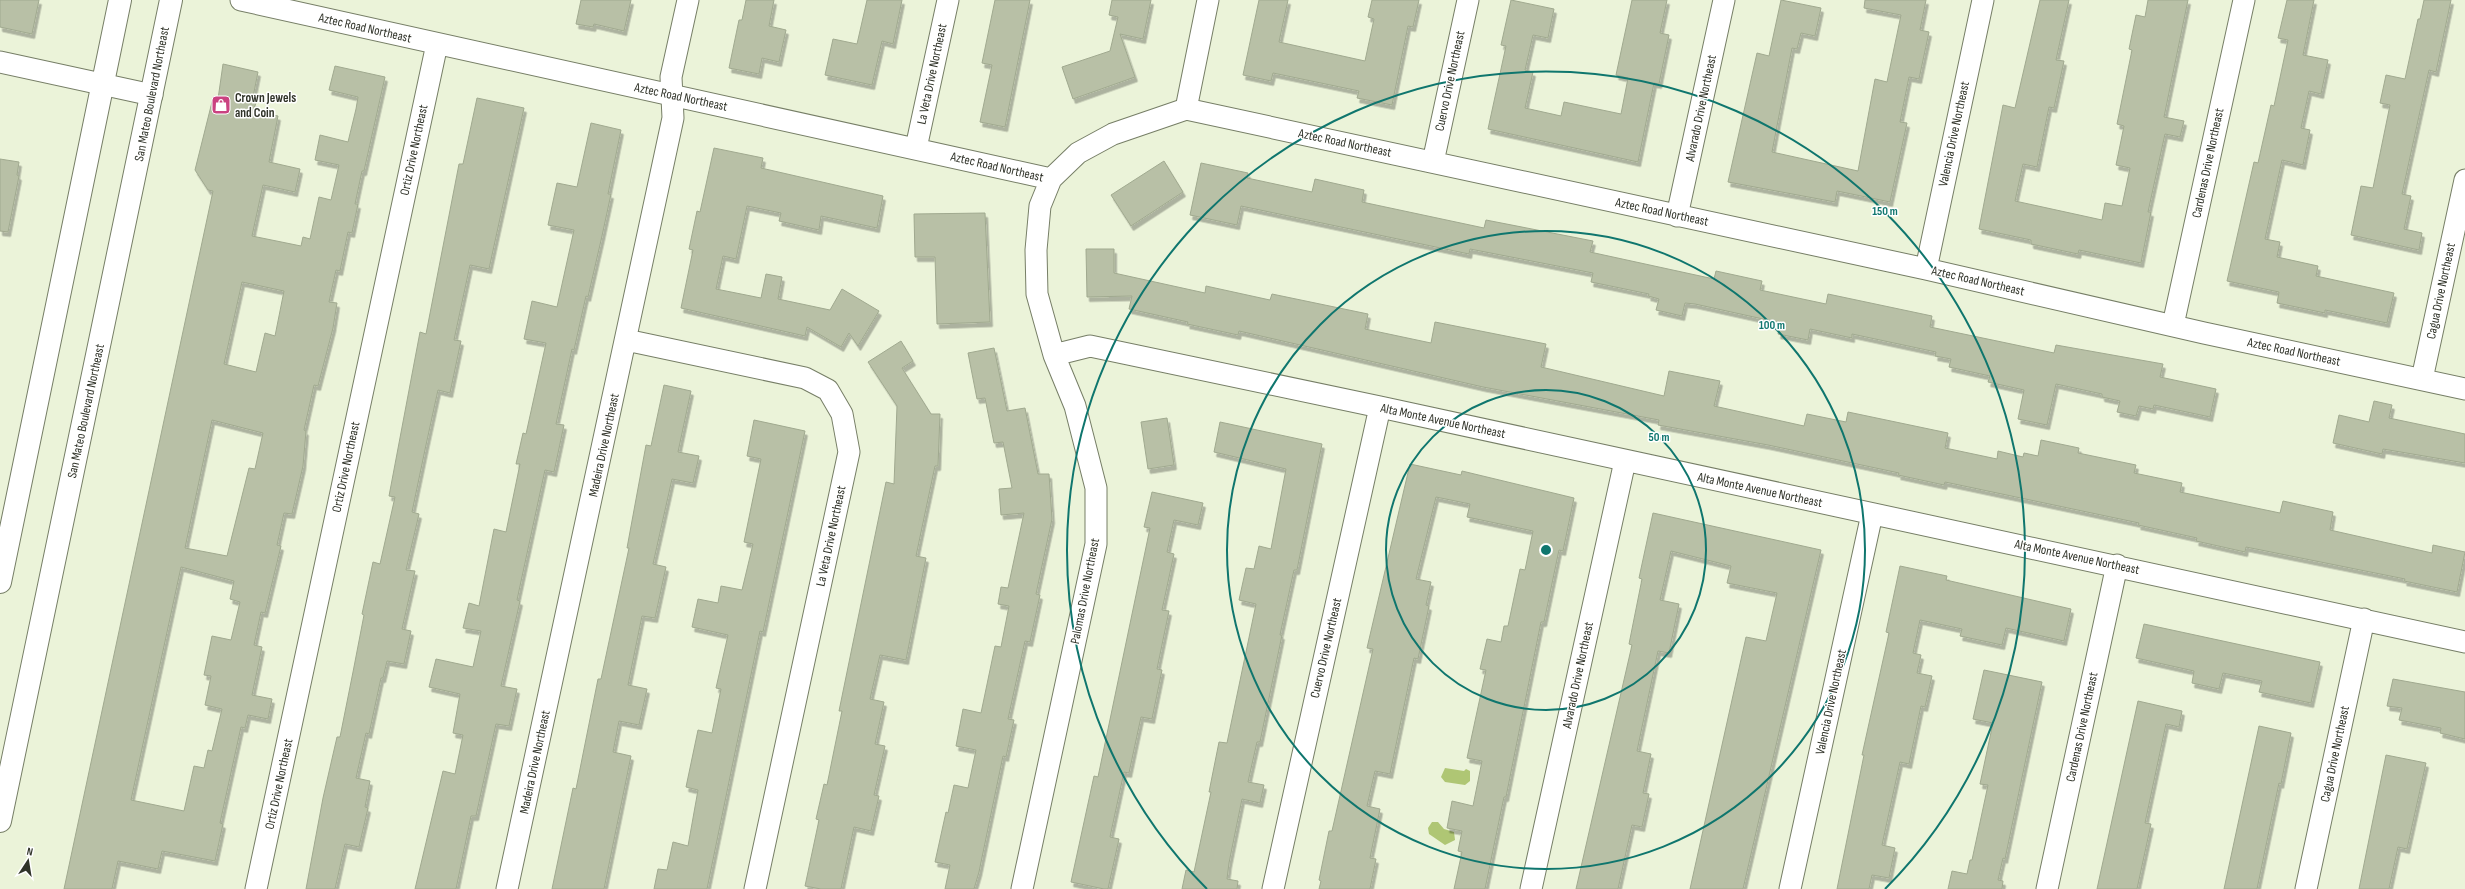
<svg xmlns="http://www.w3.org/2000/svg" width="2465" height="889" viewBox="0 0 2465 889" font-family="'Sofia Sans Condensed',sans-serif">
	<style>
		.water { fill: #afc674 }
		.building { fill: #b8c0a6; stroke: #a0a98f; fill-rule: evenodd; filter: url(#shadow) }
		.lines { fill: none; stroke-linecap: round; stroke-linejoin: round }
		.street-casing { stroke: #767e66; stroke-width: 23 }
		.secondary-casing { stroke: #767e66; stroke-width: 24 }
		.street { stroke: #fff; stroke-width: 21 }
		.secondary { stroke: #fff; stroke-width: 22 }
		.ring { fill: none; stroke: #0f766e; stroke-width: 2 }
		.labels { text-anchor: middle; dominant-baseline: central; stroke-width: 3; stroke-linejoin: round; paint-order: stroke }
		.street-label { font-size: 13px; fill: #303329; stroke: #fff }
		.poi-label { font-size: 13px; font-weight: bold; fill: #303329; stroke: #fff; text-anchor: start }
		.centre { fill: #0f766e; stroke: #fff; stroke-width: 2 }
		.ring-label { font-size: 12px; text-anchor: middle; font-weight: bold; fill: #0f766e; stroke: #fff; stroke-width: 3; stroke-linejoin: round; paint-order: stroke }
	</style>
	<defs>
		<filter id="shadow"><feDropShadow dx="2.5" dy="4.5" stdDeviation="0" flood-color="#0004"/></filter>
	</defs>
	<rect width="100%" height="100%" fill="#ebf3d9"/>
	<!-- water -->
	<path class="water" d="M 1445,768 L 1464,771 L 1466,769 L 1470,771 L 1470,781 L 1465,785 L 1445,782 L 1441,777 Z
		M 1432,822 L 1438,822 L 1444,829 L 1454,832 L 1455,840 L 1445,845 L 1429,834 L 1428,828 Z"/>
	<!-- building -->
	<path class="building" d="M 0,0 L 39,0 L 32,34 L 0,27 Z
		M 581,0 L 631,0 L 624,31 L 594,24 L 593,27 L 576,24 Z
		M 746,0 L 774,0 L 769,26 L 786,30 L 779,62 L 762,58 L 759,74 L 729,68 L 739,20 L 742,20 Z
		M 867,0 L 902,0 L 893,44 L 882,41 L 872,85 L 825,75 L 833,39 L 857,44 Z
		M 995,0 L 1030,0 L 1005,127 L 980,122 L 992,65 L 982,63 Z
		M 1112,0 L 1151,0 L 1143,39 L 1120,34 L 1135,77 L 1073,99 L 1062,67 L 1110,51 L 1118,17 L 1109,15 Z
		M 1259,0 L 1288,0 L 1279,42 L 1365,61 L 1374,19 L 1368,17 L 1372,0 L 1419,0 L 1413,27 L 1408,26 L 1392,105 L 1357,98 L 1359,91 L 1273,73 L 1271,81 L 1243,75 Z
		M 1511,0 L 1554,9 L 1548,38 L 1533,35 L 1525,70 L 1533,72 L 1525,108 L 1561,116 L 1564,102 L 1621,114 L 1628,78 L 1616,75 L 1632,0 L 1667,0 L 1660,33 L 1669,35 L 1659,84 L 1654,83 L 1638,162 L 1488,129 L 1506,46 L 1501,45 Z
		M 1781,0 L 1821,8 L 1815,36 L 1801,33 L 1797,49 L 1792,48 L 1772,152 L 1858,171 L 1875,79 L 1887,82 L 1901,15 L 1864,8 L 1865,0 L 1926,0 L 1920,30 L 1929,32 L 1919,79 L 1909,77 L 1900,122 L 1907,123 L 1890,202 L 1837,191 L 1835,202 L 1728,182 L 1757,53 L 1769,56 Z
		M 2040,0 L 2069,0 L 2056,60 L 2064,61 L 2054,108 L 2049,107 L 2037,167 L 2023,164 L 2015,201 L 2102,220 L 2105,203 L 2122,206 L 2130,168 L 2116,165 L 2124,126 L 2117,124 L 2132,50 L 2129,49 L 2136,15 L 2145,17 L 2148,0 L 2188,0 L 2164,117 L 2184,121 L 2180,137 L 2165,134 L 2148,212 L 2151,212 L 2141,263 L 2079,250 L 2078,254 L 2031,244 L 2031,240 L 1979,229 L 2003,105 L 2015,108 Z
		M 2287,0 L 2314,0 L 2303,55 L 2328,60 L 2321,94 L 2309,91 L 2301,128 L 2310,130 L 2303,165 L 2282,160 L 2265,239 L 2280,242 L 2277,257 L 2318,266 L 2316,276 L 2394,293 L 2387,323 L 2325,310 L 2325,313 L 2277,303 L 2279,292 L 2227,281 L 2254,162 L 2258,163 L 2271,105 L 2274,106 L 2288,40 L 2278,38 Z
		M 2424,0 L 2451,0 L 2436,72 L 2429,70 L 2402,194 L 2411,196 L 2404,229 L 2422,233 L 2419,250 L 2351,235 L 2361,186 L 2373,188 L 2390,105 L 2380,103 L 2386,75 L 2405,79 L 2418,19 L 2420,19 Z
		M 223,64 L 258,72 L 252,102 L 256,103 L 253,111 L 278,116 L 269,162 L 300,169 L 295,192 L 263,185 L 252,236 L 301,246 L 303,237 L 310,239 L 319,197 L 331,200 L 339,165 L 315,160 L 320,135 L 348,142 L 356,109 L 358,97 L 329,90 L 335,66 L 385,77 L 364,171 L 362,171 L 355,204 L 358,204 L 352,233 L 348,232 L 340,271 L 336,270 L 329,302 L 337,303 L 333,328 L 318,386 L 314,385 L 304,430 L 306,431 L 303,466 L 292,514 L 284,513 L 277,545 L 281,546 L 274,575 L 265,613 L 261,612 L 254,645 L 262,647 L 252,695 L 272,699 L 268,719 L 248,715 L 245,728 L 241,727 L 220,823 L 223,824 L 215,861 L 162,851 L 158,869 L 118,861 L 112,889 L 64,889 L 213,191 L 208,190 L 195,170 L 213,98 L 218,99 ZM 242,282 L 284,291 L 275,336 L 265,333 L 256,372 L 224,364 ZM 212,420 L 263,433 L 255,469 L 249,468 L 227,556 L 185,548 ZM 181,567 L 234,581 L 230,599 L 240,602 L 231,640 L 212,636 L 204,675 L 211,676 L 205,705 L 222,709 L 212,751 L 208,750 L 204,768 L 194,766 L 184,811 L 131,800 Z
		M 477,98 L 524,108 L 489,269 L 470,265 L 454,340 L 461,341 L 450,393 L 438,390 L 426,445 L 412,512 L 419,514 L 406,570 L 415,571 L 402,629 L 411,631 L 404,664 L 387,661 L 383,678 L 381,678 L 369,734 L 366,733 L 356,778 L 370,781 L 365,807 L 368,808 L 359,847 L 345,844 L 335,889 L 306,889 L 323,798 L 337,737 L 340,737 L 353,672 L 364,615 L 362,614 L 373,562 L 380,564 L 395,497 L 389,496 L 420,332 L 426,334 L 459,164 L 463,164 Z
		M 591,123 L 621,130 L 608,194 L 611,194 L 602,236 L 588,297 L 586,296 L 574,350 L 572,349 L 556,424 L 564,425 L 554,472 L 545,470 L 517,600 L 520,601 L 501,686 L 517,689 L 509,726 L 496,724 L 476,816 L 471,816 L 456,889 L 415,889 L 443,771 L 455,774 L 463,735 L 453,733 L 460,694 L 429,687 L 436,659 L 473,667 L 481,631 L 463,628 L 469,603 L 479,606 L 494,529 L 506,532 L 520,464 L 516,464 L 523,433 L 526,434 L 546,343 L 524,339 L 532,301 L 557,307 L 574,230 L 548,225 L 557,183 L 577,187 Z
		M 714,148 L 763,158 L 761,168 L 883,196 L 877,228 L 821,216 L 819,230 L 779,221 L 781,213 L 747,206 L 736,259 L 723,256 L 716,289 L 761,298 L 766,274 L 782,277 L 778,299 L 830,310 L 842,289 L 879,311 L 858,346 L 849,333 L 841,347 L 807,327 L 805,336 L 681,308 L 693,250 L 689,249 L 697,211 L 700,212 Z
		M 0,159 L 19,162 L 17,175 L 19,176 L 8,232 L 0,231 Z
		M 1164,161 L 1183,192 L 1131,226 L 1111,195 Z
		M 1201,163 L 1248,173 L 1247,178 L 1312,192 L 1315,179 L 1364,190 L 1362,202 L 1484,228 L 1486,220 L 1593,241 L 1590,252 L 1714,279 L 1716,271 L 1762,281 L 1760,290 L 1826,304 L 1828,294 L 1932,316 L 1930,327 L 1997,341 L 2054,353 L 2056,345 L 2163,364 L 2160,377 L 2216,389 L 2210,417 L 2154,405 L 2153,409 L 2139,406 L 2136,416 L 2117,412 L 2120,401 L 2102,397 L 2102,394 L 2056,384 L 2047,425 L 2018,419 L 2024,390 L 1988,382 L 1990,376 L 1949,367 L 1951,359 L 1935,356 L 1936,352 L 1852,334 L 1852,338 L 1810,329 L 1808,340 L 1778,334 L 1781,323 L 1695,304 L 1685,303 L 1682,316 L 1656,310 L 1659,299 L 1648,296 L 1649,294 L 1591,282 L 1593,273 L 1470,249 L 1469,254 L 1241,206 L 1237,225 L 1190,215 Z
		M 985,213 L 990,322 L 937,324 L 935,257 L 915,257 L 914,214 Z
		M 1086,249 L 1114,249 L 1114,273 L 1205,293 L 1206,286 L 1270,300 L 1272,294 L 1368,314 L 1365,329 L 1431,343 L 1435,322 L 1546,344 L 1541,367 L 1664,396 L 1669,371 L 1720,381 L 1714,406 L 1804,426 L 1807,414 L 1846,422 L 1848,412 L 1948,433 L 1945,448 L 1997,459 L 1998,451 L 2023,457 L 2024,453 L 2038,456 L 2041,440 L 2079,448 L 2078,453 L 2136,465 L 2134,473 L 2182,483 L 2180,492 L 2280,513 L 2283,501 L 2333,512 L 2330,530 L 2432,553 L 2433,545 L 2465,552 L 2457,592 L 2404,581 L 2405,579 L 2246,547 L 2245,552 L 2196,541 L 2197,538 L 2138,525 L 2139,523 L 1945,482 L 1944,485 L 1898,475 L 1899,473 L 1768,445 L 1658,425 L 1659,420 L 1483,387 L 1239,331 L 1238,335 L 1187,324 L 1188,322 L 1129,309 L 1132,296 L 1087,297 Z
		M 901,341 L 913,361 L 902,368 L 931,414 L 940,414 L 938,466 L 935,466 L 916,556 L 926,558 L 906,660 L 880,655 L 870,699 L 884,702 L 875,744 L 885,746 L 874,795 L 879,796 L 871,831 L 854,827 L 841,889 L 821,889 L 805,886 L 819,820 L 816,819 L 824,784 L 827,785 L 842,711 L 839,711 L 886,482 L 894,484 L 897,406 L 868,362 Z
		M 994,348 L 1007,411 L 1025,408 L 1038,474 L 1049,474 L 1052,519 L 1036,594 L 1040,595 L 1030,642 L 1025,641 L 1008,719 L 1014,720 L 1006,757 L 1003,756 L 979,872 L 974,889 L 945,889 L 950,865 L 935,862 L 946,812 L 948,813 L 954,785 L 968,788 L 976,750 L 956,746 L 963,709 L 981,713 L 995,646 L 1001,647 L 1009,606 L 998,604 L 1001,587 L 1008,588 L 1024,513 L 1001,515 L 999,489 L 1012,488 L 1003,442 L 994,443 L 985,398 L 977,399 L 968,353 Z
		M 664,385 L 691,391 L 678,452 L 699,456 L 693,483 L 672,479 L 653,564 L 666,567 L 655,618 L 642,616 L 628,685 L 647,689 L 639,725 L 619,721 L 613,752 L 631,756 L 604,889 L 552,889 L 573,788 L 576,789 L 598,679 L 601,679 L 629,548 L 627,548 L 646,445 L 651,446 Z
		M 2374,401 L 2392,405 L 2389,418 L 2465,434 L 2465,463 L 2383,449 L 2382,454 L 2333,443 L 2339,415 L 2369,422 Z
		M 1167,418 L 1174,465 L 1148,469 L 1141,422 Z
		M 754,420 L 805,431 L 763,632 L 760,631 L 707,889 L 654,889 L 658,869 L 667,870 L 673,842 L 688,846 L 698,790 L 686,787 L 698,730 L 712,733 L 721,689 L 716,688 L 728,635 L 692,627 L 698,599 L 718,603 L 721,586 L 742,590 L 753,544 L 744,542 L 761,459 L 747,456 Z
		M 1220,422 L 1322,444 L 1297,570 L 1294,570 L 1280,635 L 1282,635 L 1260,742 L 1257,742 L 1248,782 L 1264,785 L 1260,803 L 1242,799 L 1229,863 L 1227,879 L 1238,881 L 1237,889 L 1182,889 L 1186,870 L 1194,872 L 1211,792 L 1209,792 L 1219,742 L 1227,743 L 1256,604 L 1239,600 L 1246,568 L 1254,569 L 1259,546 L 1271,549 L 1286,469 L 1214,452 Z
		M 1410,464 L 1461,475 L 1462,471 L 1574,498 L 1563,551 L 1559,550 L 1544,622 L 1541,622 L 1506,797 L 1504,797 L 1485,889 L 1454,889 L 1462,852 L 1458,851 L 1462,831 L 1447,828 L 1452,801 L 1473,806 L 1482,761 L 1467,758 L 1486,670 L 1480,669 L 1487,639 L 1501,642 L 1504,626 L 1508,626 L 1520,569 L 1525,570 L 1533,531 L 1467,517 L 1470,504 L 1436,497 L 1416,579 L 1431,582 L 1426,605 L 1429,606 L 1418,659 L 1414,658 L 1390,774 L 1375,771 L 1367,806 L 1380,809 L 1370,858 L 1376,859 L 1370,889 L 1319,889 L 1321,881 L 1319,880 L 1329,831 L 1332,831 L 1373,649 L 1367,648 Z
		M 1152,492 L 1203,503 L 1198,525 L 1174,520 L 1167,552 L 1174,554 L 1162,610 L 1169,611 L 1157,669 L 1162,670 L 1152,719 L 1141,717 L 1129,773 L 1124,772 L 1110,837 L 1119,839 L 1108,889 L 1104,889 L 1071,882 L 1094,776 L 1098,777 L 1150,528 L 1144,527 Z
		M 1653,513 L 1821,550 L 1743,889 L 1690,889 L 1746,637 L 1766,641 L 1777,593 L 1727,583 L 1731,566 L 1671,551 L 1660,600 L 1679,604 L 1669,653 L 1658,651 L 1637,751 L 1651,754 L 1643,793 L 1649,794 L 1642,827 L 1632,825 L 1618,889 L 1576,889 L 1632,645 L 1629,644 L 1642,579 L 1639,578 Z
		M 1900,566 L 1947,576 L 1946,580 L 2071,609 L 2064,641 L 2006,628 L 2002,645 L 1960,636 L 1962,629 L 1920,620 L 1913,653 L 1921,655 L 1917,673 L 1932,676 L 1925,707 L 1921,706 L 1909,764 L 1900,762 L 1882,845 L 1895,848 L 1889,878 L 1872,875 L 1869,889 L 1837,889 L 1864,755 L 1862,755 L 1889,633 L 1886,632 Z
		M 2144,624 L 2320,662 L 2311,703 L 2259,692 L 2262,681 L 2223,673 L 2219,689 L 2192,683 L 2194,671 L 2136,658 Z
		M 1984,670 L 2042,682 L 2005,859 L 2003,858 L 1998,880 L 2003,881 L 2002,889 L 1948,889 L 1952,871 L 1967,874 L 1970,860 L 1972,860 L 1988,785 L 1980,784 L 1993,723 L 1973,719 Z
		M 2393,679 L 2465,692 L 2465,739 L 2440,733 L 2441,728 L 2399,720 L 2402,708 L 2387,706 Z
		M 2138,701 L 2182,711 L 2179,727 L 2166,724 L 2145,823 L 2151,824 L 2137,889 L 2097,889 Z
		M 2259,726 L 2291,733 L 2281,784 L 2279,783 L 2257,889 L 2224,889 Z
		M 2386,755 L 2426,763 L 2407,849 L 2398,847 L 2389,889 L 2359,889 Z"/>
	<g class="lines">
		<!-- street casing -->
		<g class="street-casing">
			<path id="street" d="M 241,0 L 1051,179
				M 0,62 L 152,95
				M 1186,109 L 1208,0
				M 916,148 L 948,0
				M 1433,162 L 1468,0
				M 1677,216 L 1724,0
				M 1926,269 L 1983,0
				M 2173,325 L 2244,0
				M 626,340 L 805,378 L 828,390 L 842,414 L 849,452 L 755,889
				M 1054,355 L 1090,346 L 1380,407 L 2465,642
				M 2422,379 L 2465,180
				M 256,889 L 437,44
				M 507,889 L 673,118 L 671,77 L 688,0
				M 1022,889 L 1096,544 L 1096,488 L 1075,406 L 1054,355 L 1037,294 L 1036,250 L 1040,206 L 1051,179 L 1078,153 L 1113,134 L 1186,109 L 1926,269 L 2204,333 L 2465,389
				M 1273,889 L 1380,407
				M 1531,889 L 1625,461
				M 1790,889 L 1872,514
				M 2047,889 L 2117,565
				M 2306,889 L 2364,619"/>
		</g>
		<!-- secondary casing -->
		<g class="secondary-casing">
			<path id="secondary" d="M 0,582 L 120,0
				M 0,821 L 171,0"/>
		</g>
		<!-- street -->
		<use href="#street" class="street"/>
		<!-- secondary -->
		<use href="#secondary" class="secondary"/>
	</g>
	<!-- distance rings -->
	<g class="ring">
		<circle cx="1546" cy="550" r="160"/>
		<circle cx="1546" cy="550" r="319"/>
		<path d="M1207 889A479 479 0 1 1 1885 889"/>
	</g>
	<!-- icons -->
	<defs>
		<g id="shop-square" transform="scale(1)"><rect x="-9" y="-9" width="18" height="18" rx="4" fill="#ca4281" stroke="#fff"/><path d="M-5-2.5h2.3a2.7 3.5 0 0 1 5.4 0H5L5.5 6h-11ZM-1.5-2.5h3a1.5 2.3 0 0 0-3 0Z" fill="#fff"/></g>
	</defs>
	<g fill-rule="evenodd">
		<use href="#shop-square" x="221" y="105"/>
	</g>
	<g class="labels">
		<!-- street labels -->
		<g class="street-label">
			<text transform="translate(365 28) rotate(13)">Aztec Road Northeast</text>
			<text transform="translate(932 74) rotate(-78)">La Veta Drive Northeast</text>
			<text transform="translate(1450 81) rotate(-78)">Cuervo Drive Northeast</text>
			<text transform="translate(152 94) rotate(-79)">San Mateo Boulevard Northeast</text>
			<text transform="translate(681 97) rotate(12)">Aztec Road Northeast</text>
			<text transform="translate(1701 108) rotate(-78)">Alvarado Drive Northeast</text>
			<text transform="translate(1954 134) rotate(-78)">Valencia Drive Northeast</text>
			<text transform="translate(1345 143) rotate(12)">Aztec Road Northeast</text>
			<text transform="translate(414 150) rotate(-78)">Ortiz Drive Northeast</text>
			<text transform="translate(2208 163) rotate(-78)">Cardenas Drive Northeast</text>
			<text transform="translate(997 167) rotate(13)">Aztec Road Northeast</text>
			<text transform="translate(1662 212) rotate(12)">Aztec Road Northeast</text>
			<text transform="translate(1978 281) rotate(13)">Aztec Road Northeast</text>
			<text transform="translate(2441 291) rotate(-78)">Cagua Drive Northeast</text>
			<text transform="translate(2294 352) rotate(12)">Aztec Road Northeast</text>
			<text transform="translate(86 411) rotate(-78)">San Mateo Boulevard Northeast</text>
			<text transform="translate(1443 421) rotate(12)">Alta Monte Avenue Northeast</text>
			<text transform="translate(604 445) rotate(-78)">Madeira Drive Northeast</text>
			<text transform="translate(346 467) rotate(-78)">Ortiz Drive Northeast</text>
			<text transform="translate(1760 490) rotate(12)">Alta Monte Avenue Northeast</text>
			<text transform="translate(831 536) rotate(-78)">La Veta Drive Northeast</text>
			<text transform="translate(2077 557) rotate(12)">Alta Monte Avenue Northeast</text>
			<text transform="translate(1085 591) rotate(-79)">Palomas Drive Northeast</text>
			<text transform="translate(1326 648) rotate(-77)">Cuervo Drive Northeast</text>
			<text transform="translate(1578 675) rotate(-78)">Alvarado Drive Northeast</text>
			<text transform="translate(1831 702) rotate(-78)">Valencia Drive Northeast</text>
			<text transform="translate(2082 727) rotate(-78)">Cardenas Drive Northeast</text>
			<text transform="translate(2335 754) rotate(-78)">Cagua Drive Northeast</text>
			<text transform="translate(535 762) rotate(-78)">Madeira Drive Northeast</text>
			<text transform="translate(279 784) rotate(-78)">Ortiz Drive Northeast</text>
		</g>
		<!-- poi labels -->
		<g class="poi-label">
			<text x="235" y="98">Crown Jewels<tspan x="235" dy="15">and Coin</tspan></text>
		</g>
	</g>
	<circle cx="1546" cy="550" r="6" class="centre"/>
	<g class="ring-label">
		<text x="1885" y="215">150 m</text>
		<text x="1772" y="329">100 m</text>
		<text x="1659" y="441">50 m</text>
	</g>
	<!-- north arrow -->
	<g transform="translate(28 861) rotate(12)" stroke="#ffffff" stroke-width="3" paint-order="stroke">
	<path d="M0-3L7 15L0 10L-7 15Z" fill="#303329"/>
	<text y="-6" font-size="11" font-weight="bold" text-anchor="middle" fill="#303329">N</text>
	</g>
</svg>
